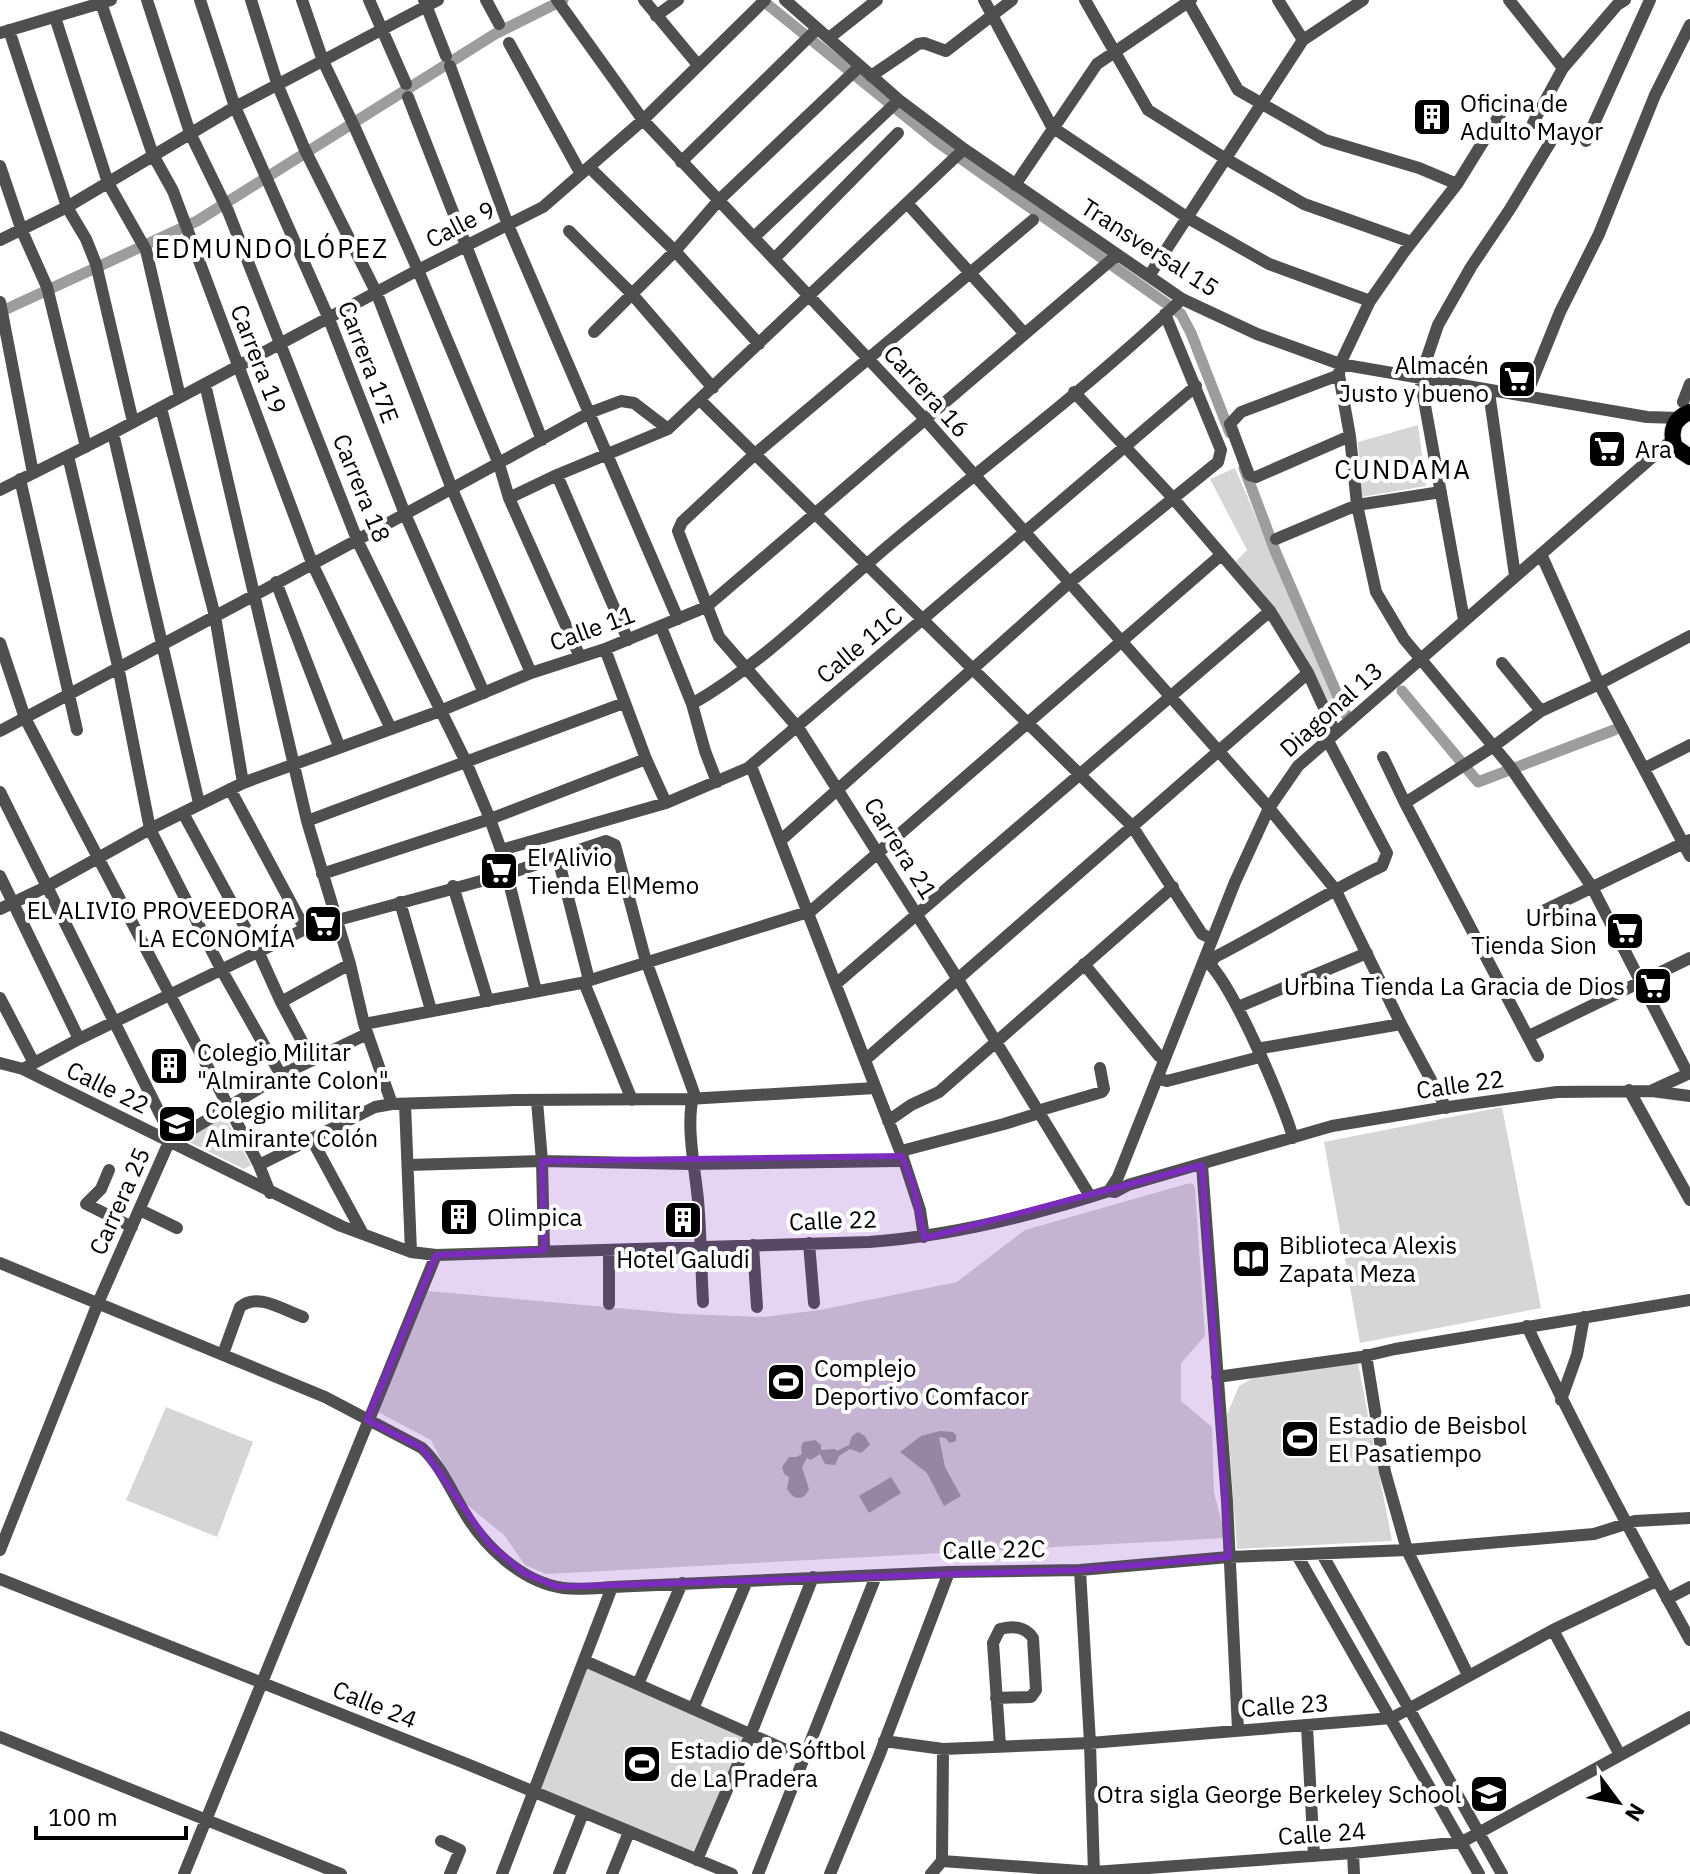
<svg xmlns="http://www.w3.org/2000/svg" width="1690" height="1874" viewBox="0 0 1690 1874" font-family="'IBM Plex Sans',sans-serif">
	<style>
		.green { fill: #d6d6d6 }
		.water { fill: #9d9d9d }
		.lines { fill: none; stroke-linecap: round; stroke-linejoin: round }
		.canal { stroke: #9d9d9d; stroke-width: 11 }
		.major-casing { stroke: #dbdbdb; stroke-width: 18 }
		.minor { stroke: #4f4f4f; stroke-width: 12 }
		.major { stroke: #000; stroke-width: 16 }
		.marked { fill: #7b2cbf; fill-opacity: 0.2; stroke: #7b2cbf; stroke-width: 6; stroke-linejoin: round }
		.labels { text-anchor: middle; dominant-baseline: central; stroke-width: 8; stroke-linejoin: round; paint-order: stroke }
		.poi-label { font-size: 24px; fill: #000; stroke: #fff; text-anchor: start }
		.street-label { font-size: 24px; fill: #000; stroke: #fff }
		.neighbourhood-label { font-size: 26px; letter-spacing: 2px; fill: #000; stroke: #fff }
	</style>
	<rect width="100%" height="100%" fill="#fff"/>
	<!-- green -->
	<path class="green" d="M 1418,425 L 1426,486 L 1361,497 L 1358,442 Z
		M 1235,468 L 1342,716 L 1337,720 C 1308,663 1276,611 1236,561 L 1247,550 L 1210,479 Z
		M 1502,1107 L 1541,1308 L 1360,1343 L 1324,1142 Z
		M 224,1115 L 251,1165 L 244,1169 L 187,1141 L 188,1134 Z
		M 1190,1183 L 1194,1185 L 1195,1189 L 1205,1336 L 1181,1363 L 1181,1401 L 1212,1427 L 1214,1493 L 1226,1538 L 546,1574 L 525,1565 L 504,1535 L 461,1500 L 431,1440 L 378,1412 L 428,1291 L 684,1314 L 763,1317 L 820,1310 L 957,1282 L 1025,1230 Z
		M 1358,1363 L 1392,1541 L 1237,1549 L 1227,1415 L 1239,1386 L 1255,1377 Z
		M 166,1407 L 253,1442 L 217,1537 L 126,1500 Z
		M 585,1661 L 750,1736 L 697,1860 L 534,1792 Z"/>
	<!-- water -->
	<path class="water" d="M 940,1431 L 953,1432 L 956,1435 L 956,1441 L 950,1443 L 945,1438 L 939,1437 L 945,1467 L 961,1496 L 944,1506 L 927,1473 L 900,1452 L 921,1436 Z
		M 858,1432 L 865,1436 L 870,1445 L 861,1453 L 850,1449 L 839,1456 L 835,1465 L 825,1464 L 820,1454 L 811,1460 L 807,1458 L 802,1467 L 809,1489 C 804,1501 794,1501 787,1489 L 789,1477 L 784,1474 L 782,1467 L 789,1457 L 796,1457 L 802,1454 L 801,1448 L 803,1442 L 815,1440 L 821,1445 L 821,1450 L 835,1449 L 837,1451 L 849,1445 L 852,1436 Z
		M 891,1477 L 901,1493 L 869,1513 L 859,1496 Z"/>
	<g class="lines">
		<!-- canal -->
		<path class="canal" d="M 762,0 L 936,141 L 1181,314 L 1191,333 L 1230,433
			M 0,312 L 197,221 L 495,34 L 563,0
			M 1244,468 L 1276,553 L 1346,715
			M 1402,691 L 1478,782 L 1614,730"/>
		<!-- major casing -->
		<g class="major-casing">
			<path id="major" d="M 1690,412 C 1674,418 1669,431 1675,447 L 1690,457"/>
		</g>
		<!-- minor -->
		<path class="minor" d="M 100,0 L 153,155 L 173,191 L 312,563 L 391,729
			M 147,0 L 190,133 L 228,211 L 358,542 L 466,762 L 490,819 L 501,850 L 536,991
			M 200,0 L 235,107 L 329,319 L 405,514 L 484,693
			M 251,0 L 278,86 L 305,150 L 377,294 L 452,489 L 531,673
			M 302,0 L 323,61 L 355,128 L 418,270 L 499,464 L 509,498 L 580,657
			M 369,0 L 406,84
			M 424,0 L 446,56
			M 486,0 L 499,24
			M 557,0 L 643,120 L 924,418 L 1269,808 L 1335,889 L 1401,1024 L 1446,1108
			M 644,0 L 698,65
			M 785,0 L 899,100 L 964,149 L 1182,299 L 1257,334 L 1340,364 L 1647,417 L 1679,418
			M 984,0 L 1052,127 L 1188,218 L 1269,264 L 1370,301
			M 1085,0 L 1148,110 L 1226,159 L 1304,204 L 1411,242
			M 1187,0 L 1238,90 L 1325,140 L 1419,168 L 1457,184
			M 1278,0 L 1303,40
			M 1509,0 L 1563,68
			M 656,16 L 678,0
			M 55,17 L 108,183 L 146,250 L 180,397
			M 9,30 L 67,207 L 86,239 L 96,264 L 133,422
			M 0,33 L 111,0
			M 829,38 L 877,0
			M 509,43 L 581,174
			M 450,66 L 508,225 L 678,619
			M 871,76 L 918,44 L 924,43 L 946,51 L 1012,0
			M 408,97 L 542,440
			M 1507,103 L 1457,184 L 1404,252 L 1370,301 L 1340,364 L 1339,375 L 1350,436 L 1357,505 L 1376,592 L 1404,639 L 1509,765 L 1592,887 L 1688,1074
			M 1533,123 L 1563,68 L 1617,5 L 1625,0
			M 1586,141 L 1650,0
			M 681,162 L 817,29
			M 0,166 L 22,231 L 47,287 L 86,447
			M 589,167 L 675,251 L 759,344
			M 1015,185 L 1097,64 L 1191,0
			M 907,203 L 1024,333
			M 1033,220 L 755,454 L 682,522 L 678,531 L 719,637 L 799,729 L 957,978 L 1090,1196
			M 569,231 L 632,294 L 713,388
			M 754,237 L 899,100
			M 0,240 L 67,207 L 235,107 L 438,0
			M 775,258 L 898,133
			M 1149,276 L 1303,40 L 1363,0
			M 0,302 L 33,473
			M 594,332 L 675,251 L 719,200 L 860,66
			M 1339,375 L 1241,412 L 1230,424 L 1249,475 L 1256,477 L 1350,436
			M 205,384 L 307,821 L 350,964 L 364,1024 L 392,1104
			M 1074,392 L 1172,497 L 1270,611 L 1308,673 L 1335,732
			M 1489,392 L 1515,576
			M 1526,396 L 1560,312 L 1599,234 L 1655,95 L 1690,25
			M 700,400 L 1132,826 L 1202,934 L 1212,939
			M 1683,402 L 1690,384
			M 161,408 L 215,616 L 243,783
			M 113,433 L 199,803
			M 68,456 L 118,666 L 150,829 L 221,969 L 281,1075
			M 557,475 L 628,640
			M 20,479 L 77,730
			M 0,490 L 113,433 L 418,270 L 543,207 L 643,120 L 765,0
			M 509,498 L 557,475 L 668,429 L 964,149
			M 1276,539 L 1357,505 L 1441,492
			M 1541,554 L 1599,684 L 1690,856
			M 276,582 L 339,746
			M 1464,620 L 1420,378 L 1438,325 L 1471,267 L 1510,209 L 1556,133
			M 661,627 L 692,704 L 705,751 L 717,782
			M 0,643 L 25,718 L 259,1165 L 270,1193
			M 605,649 L 646,759 L 666,803
			M 1502,663 L 1541,711
			M 692,704 C 767,661 828,596 894,541 C 990,461 1092,385 1182,299
			M 0,731 C 197,626 394,522 589,413 L 621,401 L 634,403 L 668,429
			M 1383,757 L 1405,803 L 1538,1056
			M 751,766 L 904,1161 L 920,1210 L 924,1237
			M 1645,768 L 1690,745
			M 230,789 L 305,929
			M 0,792 L 167,1128 L 169,1142 L 98,1303 L 0,1550
			M 1405,803 L 1494,746 L 1541,711 L 1599,684 L 1690,636
			M 183,813 L 258,951 L 281,1002 L 312,1060
			M 307,821 L 624,703
			M 780,841 L 1070,582 L 1218,462 L 1221,450 L 1165,314
			M 501,850 L 666,803 L 748,768 L 1196,386
			M 558,858 L 588,976 L 585,985 L 632,1100
			M 322,874 L 490,819 L 646,759
			M 0,876 L 79,1039
			M 453,886 L 488,1001
			M 400,902 L 431,1010
			M 0,909 L 46,887 L 150,829 L 243,783 L 440,711 L 531,673 L 605,649 L 706,607 L 1117,255
			M 1535,915 L 1690,840
			M 1204,960 C 1227,970 1286,1109 1293,1138
			M 1211,963 L 1215,957 C 1272,928 1325,893 1382,866 L 1387,853 L 1327,739
			M 1084,964 L 1159,1056 L 1165,1058
			M 837,983 L 1270,611
			M 0,998 L 34,1063
			M 281,1002 L 350,964
			M 1238,1007 L 1367,953
			M 364,1024 L 581,983 L 811,911 L 1221,555
			M 1529,1036 L 1690,958
			M 865,1060 L 1308,673
			M 0,1063 L 23,1069 L 341,1226 L 411,1252 L 436,1255 L 869,1242 C 951,1236 1031,1216 1109,1191 L 1115,1192 L 1128,1185 L 1332,1126 L 1441,1108 L 1557,1092 L 1652,1091 L 1690,1096
			M 23,1069 L 79,1039 L 305,929 L 507,874 L 606,841 L 615,845 L 645,958 L 694,1093 C 685,1123 695,1168 698,1200 C 701,1234 701,1268 703,1302
			M 1157,1078 L 1167,1081 L 1256,1058 L 1262,1048 L 1401,1024
			M 1629,1090 L 1690,1200
			M 1653,1090 L 1690,1073
			M 537,1101 L 542,1161 L 544,1250
			M 405,1104 L 411,1252
			M 888,1121 L 911,1105 L 939,1092 L 1173,887
			M 184,1134 L 281,1075 L 367,1034
			M 311,1138 L 363,1234
			M 259,1165 L 375,1107 L 392,1104 L 516,1100 L 688,1099 L 875,1088
			M 408,1165 L 542,1161 L 689,1164 L 899,1161 L 905,1150 L 1004,1124 L 1036,1114 L 1044,1109 L 1102,1092 L 1104,1089 L 1100,1068
			M 1202,1165 L 1227,1501 L 1238,1730
			M 109,1170 L 101,1189 L 86,1204 L 132,1227
			M 1109,1191 L 1118,1177 L 1235,882 L 1269,808 L 1298,766 L 1672,440
			M 140,1210 L 177,1228
			M 809,1243 L 814,1303
			M 753,1245 L 757,1307
			M 0,1263 L 325,1397 L 422,1448 C 440,1465 450,1488 463,1510 C 483,1545 521,1582 563,1588 C 579,1590 596,1588 612,1587 L 949,1572 L 1080,1570 L 1229,1557 L 1407,1550 L 1594,1534 L 1635,1521 L 1690,1518
			M 609,1304 L 609,1251
			M 1527,1326 C 1577,1433 1633,1537 1690,1640
			M 223,1354 L 240,1307 C 258,1292 283,1310 303,1317
			M 1366,1355 L 1385,1472 L 1407,1550 L 1468,1675
			M 1217,1377 L 1361,1357 L 1395,1349 L 1690,1300
			M 1561,1400 L 1577,1355 L 1584,1317
			M 1322,1554 L 1502,1874
			M 1297,1555 L 1479,1874
			M 1080,1570 L 1090,1743 L 1094,1874
			M 0,1579 L 467,1764 L 732,1874
			M 1667,1599 L 1690,1587
			M 1553,1630 L 1620,1755
			M 585,1661 L 804,1758
			M 638,1684 L 682,1583
			M 996,1698 L 1031,1697 L 1036,1690 L 1033,1638 C 1025,1626 1013,1626 1000,1629 L 993,1643 L 1000,1746
			M 693,1709 L 747,1581
			M 1307,1726 L 1314,1856
			M 0,1737 L 341,1874
			M 884,1741 L 943,1749 L 1090,1743 L 1392,1718 L 1553,1630 L 1656,1581
			M 441,1841 L 460,1850 L 450,1874
			M 1353,1853 L 1354,1874
			M 697,1860 L 750,1736 L 813,1577
			M 942,1861 L 943,1749
			M 184,1874 L 436,1255
			M 502,1874 L 612,1587
			M 559,1874 L 583,1813
			M 612,1874 L 629,1832
			M 758,1874 L 876,1576
			M 830,1874 L 879,1756 L 949,1572
			M 931,1874 L 942,1861 L 1094,1872 L 1353,1853 L 1462,1842 L 1690,1717"/>
		<!-- major -->
		<use href="#major" class="major"/>
	</g>
	<!-- marked area -->
	<path class="marked" d="M 902,1156 L 913,1184 L 925,1238 L 1202,1165 L 1229,1557 L 1080,1570 L 558,1587 L 524,1573 L 490,1545 L 422,1448 L 367,1420 L 436,1255 L 544,1250 L 542,1161 Z"/>
	<!-- icons -->
	<defs>
		<g id="building-square" transform="scale(2)"><rect x="-9" y="-9" width="18" height="18" rx="4" fill="#000" stroke="#fff"/><path d="M-4-6H4V6H1V3H-1V6H-4ZM-2.5-4.3h1.7v1.8h-1.7ZM.8-4.3h1.7v1.8H.8ZM-2.5-1h1.7V.8h-1.7ZM.8-1h1.7V.8H.8Z" fill="#fff"/></g>
		<g id="supermarket-square" transform="scale(2)"><rect x="-9" y="-9" width="18" height="18" rx="4" fill="#000" stroke="#fff"/><path d="M-6-5.5h2.5l.6 2H6L4.5 2H-2.5L-4.4-4H-6ZM-1.5 3.2a1.3 1.3 0 1 0 .1 0ZM3 3.2a1.3 1.3 0 1 0 .1 0Z" fill="#fff"/></g>
		<g id="university-square" transform="scale(2)"><rect x="-9" y="-9" width="18" height="18" rx="4" fill="#000" stroke="#fff"/><path d="M0-5L7-2L0 1L-7-2ZM-4 1L0 2.5L4 1V4Q0 6-4 4Z" fill="#fff"/></g>
		<g id="library-square" transform="scale(2)"><rect x="-9" y="-9" width="18" height="18" rx="4" fill="#000" stroke="#fff"/><path d="M-6-4Q-3-5.5-.7-3.5V5Q-3 3-6 4ZM6-4Q3-5.5 .7-3.5V5Q3 3 6 4Z" fill="#fff"/></g>
		<g id="stadium-square" transform="scale(2)"><rect x="-9" y="-9" width="18" height="18" rx="4" fill="#000" stroke="#fff"/><path d="M0-5a6.5 5 0 1 0 0 10a6.5 5 0 1 0 0-10ZM-3.5-1.8h7v3.6h-7Z" fill="#fff"/></g>
		<g id="school-square" transform="scale(2)"><rect x="-9" y="-9" width="18" height="18" rx="4" fill="#000" stroke="#fff"/><path d="M0-5L7-2L0 1L-7-2ZM-4 1L0 2.5L4 1V4Q0 6-4 4Z" fill="#fff"/></g>
	</defs>
	<g fill-rule="evenodd">
		<use href="#building-square" x="1432" y="117"/>
		<use href="#supermarket-square" x="1517" y="379"/>
		<use href="#supermarket-square" x="1607" y="449"/>
		<use href="#supermarket-square" x="499" y="871"/>
		<use href="#supermarket-square" x="323" y="924"/>
		<use href="#supermarket-square" x="1625" y="931"/>
		<use href="#supermarket-square" x="1653" y="986"/>
		<use href="#building-square" x="169" y="1066"/>
		<use href="#university-square" x="177" y="1124"/>
		<use href="#building-square" x="459" y="1217"/>
		<use href="#building-square" x="683" y="1220"/>
		<use href="#library-square" x="1251" y="1259"/>
		<use href="#stadium-square" x="786" y="1382"/>
		<use href="#stadium-square" x="1300" y="1439"/>
		<use href="#stadium-square" x="642" y="1764"/>
		<use href="#school-square" x="1489" y="1794"/>
	</g>
	<g class="labels">
		<!-- poi labels -->
		<g class="poi-label">
			<text x="1460" y="103">Oficina de<tspan x="1460" dy="28">Adulto Mayor</tspan></text>
			<text x="1489" y="365" text-anchor="end">Almacén<tspan x="1489" dy="28">Justo y bueno</tspan></text>
			<text x="1635" y="449">Ara</text>
			<text x="527" y="857">El Alivio<tspan x="527" dy="28">Tienda El Memo</tspan></text>
			<text x="295" y="910" text-anchor="end">EL ALIVIO PROVEEDORA<tspan x="295" dy="28">LA ECONOMÍA</tspan></text>
			<text x="1597" y="917" text-anchor="end">Urbina<tspan x="1597" dy="28">Tienda Sion</tspan></text>
			<text x="1625" y="986" text-anchor="end">Urbina Tienda La Gracia de Dios</text>
			<text x="197" y="1052">Colegio Militar<tspan x="197" dy="28">"Almirante Colon"</tspan></text>
			<text x="205" y="1110">Colegio militar<tspan x="205" dy="28">Almirante Colón</tspan></text>
			<text x="487" y="1217">Olimpica</text>
			<text x="1279" y="1245">Biblioteca Alexis<tspan x="1279" dy="28">Zapata Meza</tspan></text>
			<text x="683" y="1259" text-anchor="middle">Hotel Galudi</text>
			<text x="814" y="1368">Complejo<tspan x="814" dy="28">Deportivo Comfacor</tspan></text>
			<text x="1328" y="1425">Estadio de Beisbol<tspan x="1328" dy="28">El Pasatiempo</tspan></text>
			<text x="670" y="1750">Estadio de Sóftbol<tspan x="670" dy="28">de La Pradera</tspan></text>
			<text x="1461" y="1794" text-anchor="end">Otra sigla George Berkeley School</text>
		</g>
		<!-- street labels -->
		<g class="street-label">
			<text transform="translate(460 224) rotate(-27)">Calle 9</text>
			<text transform="translate(1150 247) rotate(33)">Transversal 15</text>
			<text transform="translate(259 359) rotate(69)">Carrera 19</text>
			<text transform="translate(369 362) rotate(69)">Carrera 17E</text>
			<text transform="translate(927 391) rotate(48)">Carrera 16</text>
			<text transform="translate(362 488) rotate(68)">Carrera 18</text>
			<text transform="translate(592 628) rotate(-20)">Calle 11</text>
			<text transform="translate(859 645) rotate(-40)">Calle 11C</text>
			<text transform="translate(1331 709) rotate(-42)">Diagonal 13</text>
			<text transform="translate(901 848) rotate(58)">Carrera 21</text>
			<text transform="translate(1460 1084) rotate(-8)">Calle 22</text>
			<text transform="translate(108 1087) rotate(26)">Calle 22</text>
			<text transform="translate(119 1201) rotate(-66)">Carrera 25</text>
			<text transform="translate(833 1220) rotate(-2)">Calle 22</text>
			<text transform="translate(994 1549) rotate(-1)">Calle 22C</text>
			<text transform="translate(375 1704) rotate(22)">Calle 24</text>
			<text transform="translate(1285 1705) rotate(-4)">Calle 23</text>
			<text transform="translate(1322 1833) rotate(-4)">Calle 24</text>
		</g>
		<!-- neighbourhood labels -->
		<g class="neighbourhood-label">
			<text x="272" y="248">EDMUNDO LÓPEZ</text>
			<text x="1403" y="469">CUNDAMA</text>
		</g>
	</g>
	<!-- north arrow -->
	<g transform="translate(1618 1802) rotate(122)" stroke="#ffffff" stroke-width="6" paint-order="stroke">
	<path d="M0-6L14 30L0 20L-14 30Z" fill="#000000"/>
	<text y="-12" font-size="22" font-weight="bold" text-anchor="middle" fill="#000000">N</text>
	</g>
	<!-- scale -->
	<path d="M36 1826v12h150v-12" fill="none" stroke="#000000" stroke-width="4"/>
	<text x="48" y="1826" font-size="24" fill="#000000" stroke="#ffffff" stroke-width="6" paint-order="stroke">100 m</text>
</svg>
